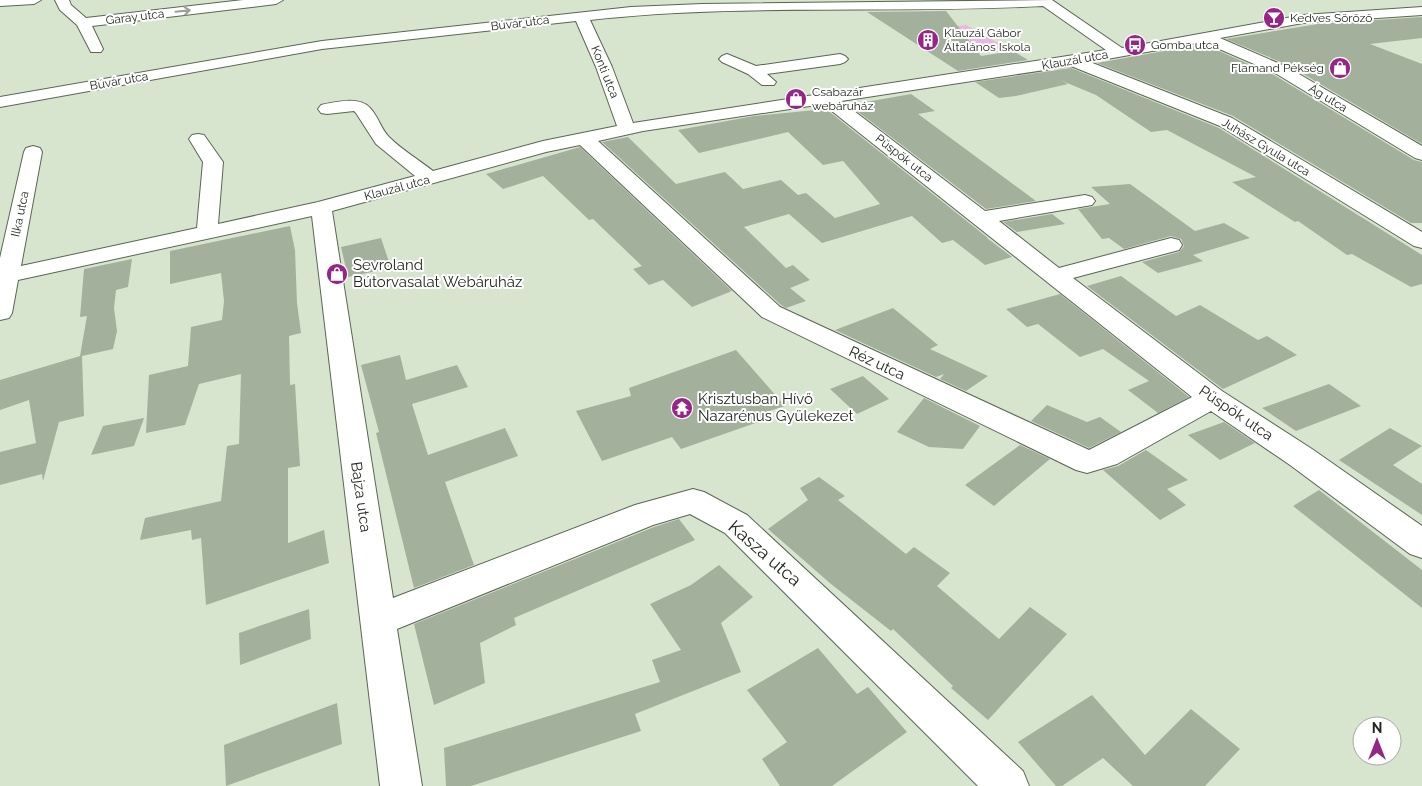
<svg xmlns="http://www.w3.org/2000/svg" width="1422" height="786" viewBox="0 0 1422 786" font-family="Raleway,sans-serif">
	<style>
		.green { fill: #edb6e0 }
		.building { fill: #a3b09b }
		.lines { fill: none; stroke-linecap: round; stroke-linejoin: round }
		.minor-casing { stroke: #5a6653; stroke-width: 2 }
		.minor { fill: #fff; fill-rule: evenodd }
		.oneway { stroke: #9c9e9a }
		.labels { text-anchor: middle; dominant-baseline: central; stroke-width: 4; stroke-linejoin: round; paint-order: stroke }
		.far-street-label { font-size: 12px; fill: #22271f; stroke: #fff }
		.far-poi-label { font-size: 12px; fill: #22271f; stroke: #fff; text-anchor: start }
		.poi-label { font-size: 15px; fill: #22271f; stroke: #fff; text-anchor: start }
		.street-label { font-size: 15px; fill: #22271f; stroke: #fff }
		.near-street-label { font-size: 18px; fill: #22271f; stroke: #fff }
	</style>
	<rect width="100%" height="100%" fill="#d7e5cf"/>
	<!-- green -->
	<path class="green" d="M 966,25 L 1007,48 L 973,54 L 933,29 Z"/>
	<!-- building -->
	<path class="building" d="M 946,11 L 981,56 L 1013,51 L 1028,60 L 958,71 L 867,12 Z
		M 1422,17 L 1422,38 L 1370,44 L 1422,64 L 1422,144 L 1288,65 L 1226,39 L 1318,24 Z
		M 1203,44 L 1274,75 L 1414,160 L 1422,162 L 1422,223 L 1411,223 L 1233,116 L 1097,63 Z
		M 1071,68 L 1219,128 L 1422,255 L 1422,284 L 1411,287 L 1352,254 L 1347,255 L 1298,221 L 1295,222 L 1232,182 L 1256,177 L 1167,130 L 1151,132 L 1096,95 L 1060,80 L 1068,84 L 1016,96 L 999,98 L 975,82 Z
		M 911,94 L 935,111 L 918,114 L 1036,201 L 986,209 L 849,105 Z
		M 826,109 L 988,238 L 987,238 L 1012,257 L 985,265 L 953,240 L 942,243 L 912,216 L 822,243 L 789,214 L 744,227 L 786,268 L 793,265 L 810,280 L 790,288 L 806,301 L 786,308 L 781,305 L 602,142 L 628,137 L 676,184 L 725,172 L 743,189 L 781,180 L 798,195 L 806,193 L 835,218 L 880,204 L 843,161 L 823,165 L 788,132 L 699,153 L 678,130 L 754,116 Z
		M 580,147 L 732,291 L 692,307 L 663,280 L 649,285 L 633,269 L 642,266 L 593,219 L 589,220 L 543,176 L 503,189 L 486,174 Z
		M 1130,184 L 1195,231 L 1224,223 L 1250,238 L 1193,255 L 1203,261 L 1158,273 L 1142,262 L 1179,252 L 1184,246 L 1181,239 L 1171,236 L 1124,249 L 1109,238 L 1102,239 L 1078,209 L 1110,204 L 1091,187 Z
		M 1052,214 L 1065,224 L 1017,232 L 1003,222 Z
		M 290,226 L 295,250 L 297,303 L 301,333 L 289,336 L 290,385 L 295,384 L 300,466 L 288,468 L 288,543 L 324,530 L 329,563 L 206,605 L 201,538 L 192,540 L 191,530 L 140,540 L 145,518 L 221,501 L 227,446 L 239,444 L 241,374 L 199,384 L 185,425 L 146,433 L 149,375 L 188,366 L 191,327 L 222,320 L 224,301 L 221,273 L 170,284 L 170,251 Z
		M 381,238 L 391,268 L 348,277 L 341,247 Z
		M 132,259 L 128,287 L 116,290 L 114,308 L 117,331 L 113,349 L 82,356 L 84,416 L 59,422 L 43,481 L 42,474 L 0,485 L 0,452 L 36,443 L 29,400 L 0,410 L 0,380 L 80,356 L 87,316 L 80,317 L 84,269 Z
		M 1121,276 L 1176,316 L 1200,305 L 1258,340 L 1267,336 L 1297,355 L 1223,389 L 1087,286 Z
		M 1060,294 L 1189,397 L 1158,413 L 1128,390 L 1149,381 L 1103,349 L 1080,357 L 1038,324 L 1027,327 L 1006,309 Z
		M 893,308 L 938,345 L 930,349 L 988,376 L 966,391 L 940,379 L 944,374 L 936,377 L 835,330 Z
		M 736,350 L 785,406 L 766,412 L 770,418 L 681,449 L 672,437 L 602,461 L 576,411 L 631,396 L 629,388 Z
		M 400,355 L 406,380 L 457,365 L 468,387 L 412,404 L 428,455 L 505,428 L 518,456 L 445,482 L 474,565 L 414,588 L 376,433 L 379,432 L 361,365 Z
		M 863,376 L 889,399 L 857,414 L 830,389 Z
		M 1329,384 L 1361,406 L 1296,431 L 1262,408 Z
		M 924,398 L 980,426 L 963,449 L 929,447 L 897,432 Z
		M 1047,405 L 1087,422 L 1100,417 L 1121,432 L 1089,448 L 1031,421 Z
		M 144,418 L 134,446 L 91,455 L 103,426 Z
		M 1224,422 L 1255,443 L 1220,460 L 1188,435 Z
		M 1390,428 L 1422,446 L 1393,465 L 1422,484 L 1422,515 L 1339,460 Z
		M 1020,445 L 1050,459 L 994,506 L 965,485 Z
		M 1146,450 L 1188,480 L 1167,489 L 1186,505 L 1160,520 L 1103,470 L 1118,466 Z
		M 819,477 L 845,496 L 838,500 L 906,554 L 914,547 L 950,573 L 937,586 L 999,639 L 1030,607 L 1067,634 L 988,720 L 951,688 L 953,686 L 893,629 L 891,631 L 831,584 L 768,529 L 808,500 L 800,488 Z
		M 1319,490 L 1422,570 L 1422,608 L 1293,506 Z
		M 679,519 L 695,540 L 514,618 L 516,625 L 480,643 L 485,683 L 434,705 L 414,624 L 654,527 Z
		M 719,565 L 753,597 L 721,623 L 741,672 L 635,714 L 641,731 L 471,786 L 446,786 L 444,748 L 660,682 L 652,660 L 681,650 L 650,604 L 691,585 Z
		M 309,609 L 311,639 L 240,665 L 239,633 Z
		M 818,648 L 857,694 L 868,687 L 907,732 L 832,786 L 780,786 L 762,759 L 787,742 L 747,690 Z
		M 1092,695 L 1145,755 L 1191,709 L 1240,749 L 1205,786 L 1133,786 L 1103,758 L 1062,786 L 1056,786 L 1018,742 Z
		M 337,703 L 342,744 L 226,786 L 224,745 Z"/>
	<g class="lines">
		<!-- minor casing -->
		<g class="minor-casing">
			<path id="minor" d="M 0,0 L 41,0 L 34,4 L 0,6 Z
				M 55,0 L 69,0 L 71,5 L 86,18 L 243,0 L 283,0 L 276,4 L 92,26 L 103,49 L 101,52 L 91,52 L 77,25 L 60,10 Z
				M 1052,0 L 1122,48 L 1303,15 L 1422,7 L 1422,15 L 1303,23 L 1220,38 L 1287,67 L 1422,146 L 1422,160 L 1415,158 L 1275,73 L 1203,42 L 1090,62 L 1232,118 L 1422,232 L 1422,248 L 1414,246 L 1220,126 L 1071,66 L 841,101 L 985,211 L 1085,195 L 1092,197 L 1095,201 L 1092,205 L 999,221 L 1059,268 L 1171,238 L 1179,240 L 1182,245 L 1179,250 L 1073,278 L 1222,391 L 1312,449 L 1422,526 L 1422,558 L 1410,554 L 1290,465 L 1211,411 L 1117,464 L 1087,473 L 1076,470 L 762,317 L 580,145 L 546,152 L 332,211 L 393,598 L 635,505 L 693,489 L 704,492 L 747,515 L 1023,771 L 1029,786 L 978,786 L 725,533 L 690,514 L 653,525 L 397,629 L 422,786 L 380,786 L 312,216 L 18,280 L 12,313 L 9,318 L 0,320 L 0,258 L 24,152 L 26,148 L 33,146 L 40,148 L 42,152 L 21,266 L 197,228 L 203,162 L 189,139 L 192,135 L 198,134 L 204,135 L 223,162 L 218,224 L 318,202 L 415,176 L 376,144 L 356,113 L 354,111 L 327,114 L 321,113 L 318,109 L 321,105 C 334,102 360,96 370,108 C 378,116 381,129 389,137 C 402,150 419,160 433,171 L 543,141 L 617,126 L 596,67 L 576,21 L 322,49 L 0,107 L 0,97 L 322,41 L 631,7 L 702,4 ZM 1043,6 L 1106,50 L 633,123 L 612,67 L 590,20 C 740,3 892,14 1043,6 ZM 823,104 L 1192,397 L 1089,450 L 780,307 L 598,141 L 643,131 Z
				M 727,54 L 756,66 L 840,54 L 845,56 L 848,59 L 845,62 L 840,64 L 767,74 L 776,82 L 774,85 L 762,85 L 748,74 L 722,62 L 719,59 L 722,56 Z"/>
		</g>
		<!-- minor -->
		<use href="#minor" class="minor"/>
	</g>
	<!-- one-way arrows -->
	<defs><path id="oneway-shaft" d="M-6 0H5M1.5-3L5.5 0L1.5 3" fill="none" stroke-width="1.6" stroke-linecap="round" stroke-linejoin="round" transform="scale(1.25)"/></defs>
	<use class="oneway" href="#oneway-shaft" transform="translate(183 11) rotate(-6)"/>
	<!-- icons -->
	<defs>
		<g id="bar-disc" transform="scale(1.125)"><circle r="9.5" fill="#962685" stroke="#fff"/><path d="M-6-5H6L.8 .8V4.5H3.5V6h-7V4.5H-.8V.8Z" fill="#fff"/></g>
		<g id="building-disc" transform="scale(1.125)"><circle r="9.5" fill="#962685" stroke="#fff"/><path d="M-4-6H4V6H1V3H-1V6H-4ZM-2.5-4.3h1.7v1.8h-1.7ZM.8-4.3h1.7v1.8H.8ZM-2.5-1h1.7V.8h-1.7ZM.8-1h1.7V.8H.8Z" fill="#fff"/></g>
		<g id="bus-disc" transform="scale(1.125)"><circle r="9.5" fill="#962685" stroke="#fff"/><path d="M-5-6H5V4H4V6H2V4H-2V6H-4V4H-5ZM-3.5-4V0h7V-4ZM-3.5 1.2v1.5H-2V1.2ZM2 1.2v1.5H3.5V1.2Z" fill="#fff"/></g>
		<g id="shop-disc" transform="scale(1.125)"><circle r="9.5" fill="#962685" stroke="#fff"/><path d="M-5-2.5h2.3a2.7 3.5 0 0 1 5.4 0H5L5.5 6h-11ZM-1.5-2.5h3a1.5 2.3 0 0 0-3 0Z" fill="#fff"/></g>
		<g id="temple-disc" transform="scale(1.125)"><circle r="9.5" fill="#962685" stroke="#fff"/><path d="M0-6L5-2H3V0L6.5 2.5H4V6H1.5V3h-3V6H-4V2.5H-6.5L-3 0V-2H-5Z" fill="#fff"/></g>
	</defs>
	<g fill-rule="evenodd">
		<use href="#bar-disc" x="1274" y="18"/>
		<use href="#building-disc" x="928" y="40"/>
		<use href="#bus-disc" x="1135" y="45"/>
		<use href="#shop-disc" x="1340" y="68"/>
		<use href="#shop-disc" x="796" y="99"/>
		<use href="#shop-disc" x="337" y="274"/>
		<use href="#temple-disc" x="682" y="408"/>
	</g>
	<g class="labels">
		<!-- far-street labels -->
		<g class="far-street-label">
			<text transform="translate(135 17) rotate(-7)">Garay utca</text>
			<text transform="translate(520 23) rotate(-7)">Búvár utca</text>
			<text transform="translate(1075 60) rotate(-10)">Klauzál utca</text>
			<text transform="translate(605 72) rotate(68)">Konti utca</text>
			<text transform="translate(119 81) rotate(-10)">Búvár utca</text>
			<text transform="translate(1328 98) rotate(31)">Ág utca</text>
			<text transform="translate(1266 147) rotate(31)">Juhász Gyula utca</text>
			<text transform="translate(904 158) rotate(38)">Püspök utca</text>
			<text transform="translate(397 188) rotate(-15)">Klauzál utca</text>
			<text transform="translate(20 214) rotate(-78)">Ilka utca</text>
		</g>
		<!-- far-poi labels -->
		<g class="far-poi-label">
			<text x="1290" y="18">Kedves Söröző</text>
			<text x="944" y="33">Klauzál Gábor<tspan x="944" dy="14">Általános Iskola</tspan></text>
			<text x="1151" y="45">Gomba utca</text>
			<text x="1324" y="68" text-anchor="end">Flamand Pékség</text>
			<text x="812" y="92">Csabazár<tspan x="812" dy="14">webáruház</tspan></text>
		</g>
		<!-- poi labels -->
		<g class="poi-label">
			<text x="353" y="265">Sevroland<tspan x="353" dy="17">Bútorvasalat Webáruház</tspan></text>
			<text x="698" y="399">Krisztusban Hívő<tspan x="698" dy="17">Nazarénus Gyülekezet</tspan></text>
		</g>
		<!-- street labels -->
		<g class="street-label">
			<text transform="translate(877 363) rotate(25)">Réz utca</text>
			<text transform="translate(1236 413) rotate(34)">Püspök utca</text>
			<text transform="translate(361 497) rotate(82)">Bajza utca</text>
		</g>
		<!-- near-street labels -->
		<g class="near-street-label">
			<text transform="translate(765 553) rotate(41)">Kasza utca</text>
		</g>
	</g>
	<!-- north arrow -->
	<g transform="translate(1377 741)"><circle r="24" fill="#ffffff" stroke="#a7a9a5"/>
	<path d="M0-4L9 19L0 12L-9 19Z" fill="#962685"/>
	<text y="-8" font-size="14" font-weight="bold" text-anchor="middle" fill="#22271f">N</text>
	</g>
</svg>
